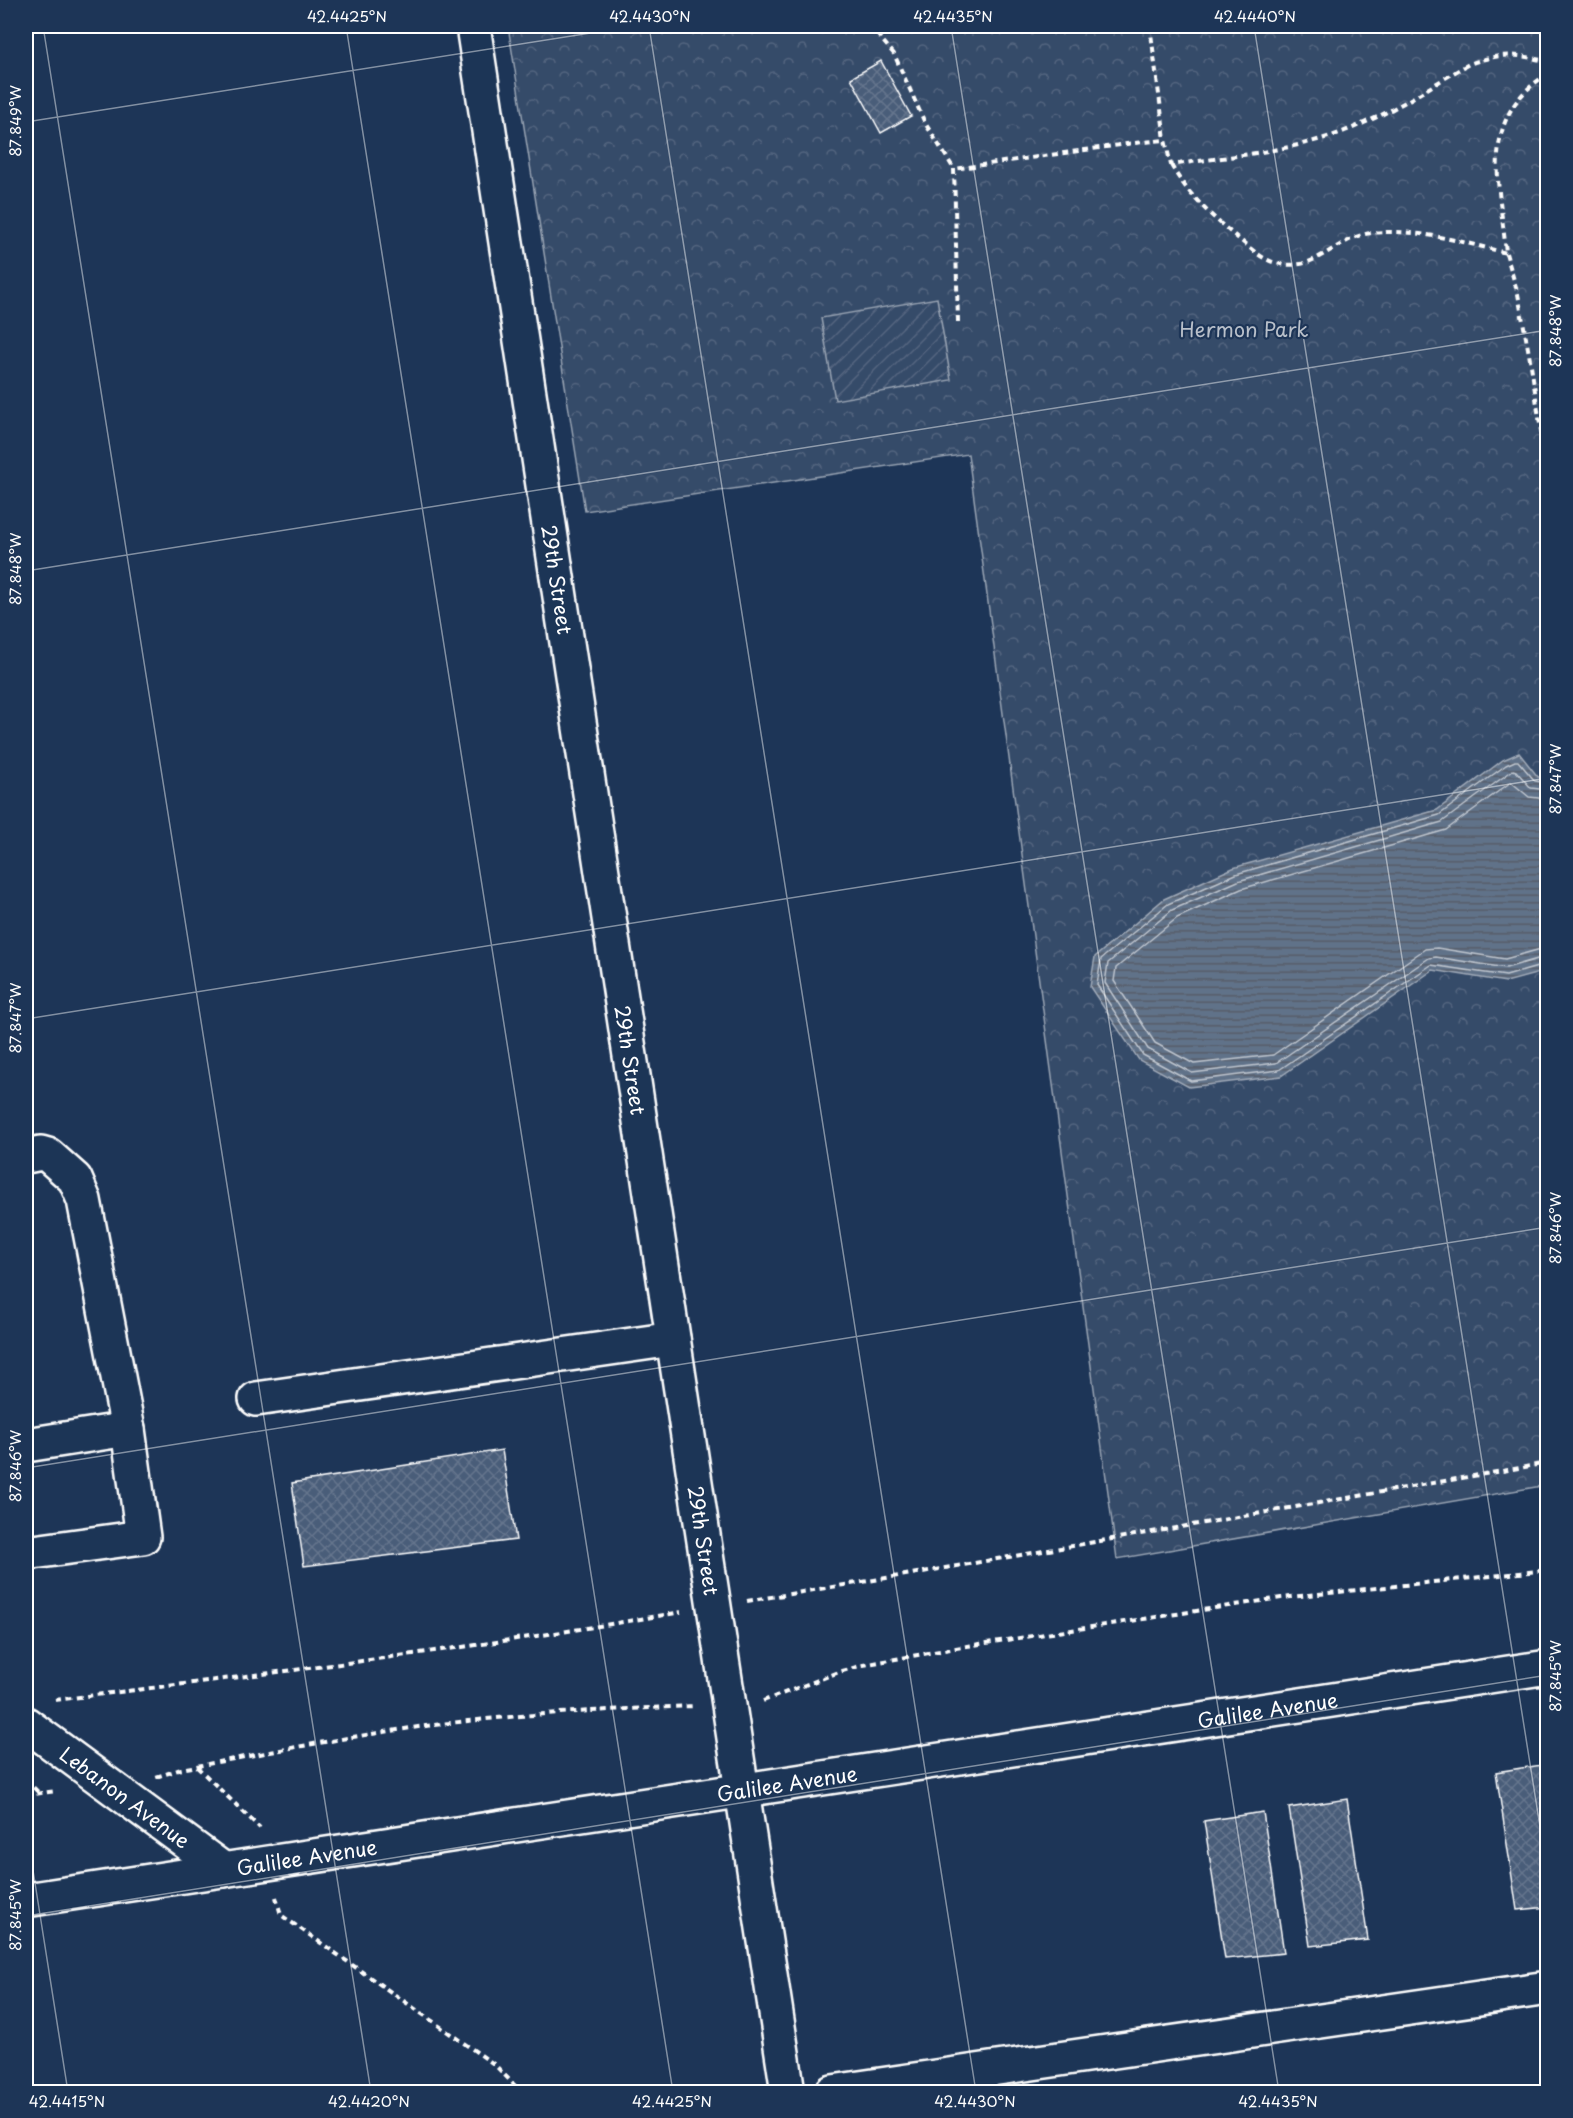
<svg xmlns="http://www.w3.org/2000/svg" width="1573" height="2118" viewBox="0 0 1573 2118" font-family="'Playpen Sans',sans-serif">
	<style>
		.forest { fill: url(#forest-crowns); stroke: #9aa5b4; stroke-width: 1.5 }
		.garden { fill: url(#garden-furrows); stroke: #9aa5b4; stroke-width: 1.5 }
		.water { fill: url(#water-rules); stroke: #a0aab8; stroke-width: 1.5 }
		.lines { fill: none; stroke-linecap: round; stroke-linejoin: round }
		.shore { stroke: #c0c7d0; stroke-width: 1.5 }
		.building { fill: url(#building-cross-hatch); stroke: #fff; stroke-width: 1.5 }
		.minor-casing { stroke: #fff; stroke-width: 38 }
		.path { stroke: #fff; stroke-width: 4; stroke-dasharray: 6 4.5; stroke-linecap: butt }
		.minor { stroke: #1d3557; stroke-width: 33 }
		.ticks { fill: none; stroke: #fff; stroke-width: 1.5; stroke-opacity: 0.45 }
		.labels { text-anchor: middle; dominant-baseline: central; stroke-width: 4.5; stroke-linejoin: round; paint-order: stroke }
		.park-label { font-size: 20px; fill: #b9c0ca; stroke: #1d3557 }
		.street-label { font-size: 20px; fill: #fff; stroke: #1d3557 }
		.neatline { fill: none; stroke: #fff; stroke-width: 2 }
		.ticks-label { font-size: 15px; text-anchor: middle; fill: #fff }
	</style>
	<defs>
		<pattern id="forest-crowns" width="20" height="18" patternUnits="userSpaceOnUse" patternTransform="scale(1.5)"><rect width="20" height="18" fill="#364b69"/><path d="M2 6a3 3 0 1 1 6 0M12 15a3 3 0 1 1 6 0" fill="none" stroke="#546680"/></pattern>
		<pattern id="garden-furrows" width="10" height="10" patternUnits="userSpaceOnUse" patternTransform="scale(1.5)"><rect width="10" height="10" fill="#364b69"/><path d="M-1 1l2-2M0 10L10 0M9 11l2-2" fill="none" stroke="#546680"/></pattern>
		<pattern id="water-rules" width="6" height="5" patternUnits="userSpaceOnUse" patternTransform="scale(1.5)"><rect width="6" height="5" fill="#617289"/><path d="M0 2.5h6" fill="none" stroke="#555d67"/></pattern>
		<pattern id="building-cross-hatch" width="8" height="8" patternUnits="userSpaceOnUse" patternTransform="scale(1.5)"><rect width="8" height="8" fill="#4a5d79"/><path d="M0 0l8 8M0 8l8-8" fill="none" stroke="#65758d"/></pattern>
	</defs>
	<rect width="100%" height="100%" fill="#1d3557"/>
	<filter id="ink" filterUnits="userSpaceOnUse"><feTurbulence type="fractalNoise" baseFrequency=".0167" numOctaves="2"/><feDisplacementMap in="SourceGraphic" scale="12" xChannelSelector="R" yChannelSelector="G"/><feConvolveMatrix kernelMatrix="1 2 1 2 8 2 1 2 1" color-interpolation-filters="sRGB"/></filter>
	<g filter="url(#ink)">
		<!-- forest -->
		<path class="forest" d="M 508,26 L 1547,26 L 1547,1485 L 1117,1559 L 968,454 L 585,511 Z"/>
		<!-- garden -->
		<path class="garden" d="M 937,298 L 951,380 L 835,400 L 821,318 Z"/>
		<!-- water -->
		<path class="water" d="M 1519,753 L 1538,777 L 1547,777 L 1548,967 L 1543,972 L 1506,982 L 1433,970 L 1281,1076 L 1189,1087 L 1139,1060 L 1090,987 L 1095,957 L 1164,899 L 1233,868 L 1437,810 L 1503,760 Z"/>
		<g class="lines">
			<!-- shore -->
			<path class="shore" d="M 1548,783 L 1535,781 L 1518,761 L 1515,761 L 1506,765 L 1439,815 L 1236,874 L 1168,904 L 1101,959 L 1097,985 L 1143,1055 L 1191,1081 L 1279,1070 L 1431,965 L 1506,976 L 1548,964
				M 1548,790 L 1531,788 L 1516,771 L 1513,770 L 1442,822 L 1238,881 L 1172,910 L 1108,963 L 1105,983 L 1148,1049 L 1192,1073 L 1276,1063 L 1429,958 L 1436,957 L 1506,968 L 1548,956
				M 1548,799 L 1529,797 L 1511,782 L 1446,830 L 1241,889 L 1177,918 L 1116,968 L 1114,981 L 1155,1043 L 1194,1064 L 1273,1055 L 1425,949 L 1437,948 L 1505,959 L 1548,947"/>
		</g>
		<!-- building -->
		<path class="building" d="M 881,61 L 911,116 L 881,133 L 851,78 Z
			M 502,1450 L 516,1540 L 304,1566 L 292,1483 Z
			M 1548,1764 L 1548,1907 L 1517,1910 L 1496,1772 Z
			M 1347,1799 L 1368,1940 L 1310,1946 L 1289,1808 Z
			M 1263,1812 L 1284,1953 L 1225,1959 L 1204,1821 Z"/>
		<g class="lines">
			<!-- minor casing -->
			<g class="minor-casing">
				<g id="minor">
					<path id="s1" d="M 473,26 L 788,2092"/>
					<path d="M 26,1156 L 41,1153 L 48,1155 L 75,1179 L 84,1200 L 128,1429 L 26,1445"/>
					<path d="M 256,1399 L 673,1339"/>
					<path d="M 26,1553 L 143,1537 L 128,1429"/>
					<path id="s2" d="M 26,1724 L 224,1870"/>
					<path id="s3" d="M 26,1900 L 1548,1667"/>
					<path d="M 832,2092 L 1548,1988"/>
				</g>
			</g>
			<!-- path -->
			<path class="path" d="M 870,26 L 894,54 L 925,123 L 954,169
				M 1150,26 L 1165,140
				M 1171,165 C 1188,195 1212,217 1239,239 C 1248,246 1257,255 1268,260 C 1279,266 1297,266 1308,262 C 1329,254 1348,236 1371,233 C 1416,228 1463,242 1506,253 C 1500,184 1477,117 1548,74
				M 1506,253 L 1518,294 L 1531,365 L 1548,477
				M 958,322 L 954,169 L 1134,143 L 1165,140 L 1171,165 C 1236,155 1304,151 1364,123 C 1401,107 1434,84 1469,64 C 1500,53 1516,53 1548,62
				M 747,1601 L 917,1573 L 1548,1463
				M 55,1700 C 264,1674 473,1649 681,1612
				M 763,1701 L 839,1672 L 863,1665 L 967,1646 L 1281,1598 L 1548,1570
				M 197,1767 L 260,1828
				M 156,1777 L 181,1769 C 277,1751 372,1731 468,1721 C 543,1713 619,1709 695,1706
				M 26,1780 L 40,1794
				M 26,1795 L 57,1791
				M 276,1897 L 281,1915 L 495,2065 L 521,2092"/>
			<!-- minor -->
			<use href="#minor" class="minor"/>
		</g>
	</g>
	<!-- ticks -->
	<path class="ticks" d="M 43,26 L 371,2092M 346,26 L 673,2092M 649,26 L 976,2092M 951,26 L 1279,2092M 1254,26 L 1548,1877M 26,122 L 635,26M 26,571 L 1548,330M 26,1019 L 1548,778M 26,1468 L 1548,1227M 26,1826 L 68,2092M 26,1916 L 1548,1675"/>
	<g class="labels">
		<!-- park labels -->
		<g class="park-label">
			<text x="1244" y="329">Hermon Park</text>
		</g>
		<!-- street labels -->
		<g class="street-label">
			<text stroke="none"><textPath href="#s1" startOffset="560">29th Street</textPath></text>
			<text stroke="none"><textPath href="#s1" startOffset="1046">29th Street</textPath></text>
			<text stroke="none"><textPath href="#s1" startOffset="1532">29th Street</textPath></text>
			<text stroke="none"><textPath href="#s3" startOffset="1256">Galilee Avenue</textPath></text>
			<text stroke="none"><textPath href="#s3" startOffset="770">Galilee Avenue</textPath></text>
			<text stroke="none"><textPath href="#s2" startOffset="123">Lebanon Avenue</textPath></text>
			<text stroke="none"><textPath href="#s3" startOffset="284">Galilee Avenue</textPath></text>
		</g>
	</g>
	<!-- margin -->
	<rect width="1573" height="2118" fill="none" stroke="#1d3557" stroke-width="66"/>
	<rect x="33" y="33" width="1507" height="2052" class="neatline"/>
	<g class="ticks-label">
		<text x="347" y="22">42.4425°N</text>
		<text x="650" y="22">42.4430°N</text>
		<text x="953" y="22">42.4435°N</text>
		<text x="1255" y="22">42.4440°N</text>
		<text transform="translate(16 121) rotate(-90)" y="5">87.849°W</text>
		<text transform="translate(1556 331) rotate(-90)" y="5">87.848°W</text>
		<text transform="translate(16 569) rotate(-90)" y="5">87.848°W</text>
		<text transform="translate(1556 779) rotate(-90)" y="5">87.847°W</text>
		<text transform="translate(16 1018) rotate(-90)" y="5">87.847°W</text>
		<text transform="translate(1556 1228) rotate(-90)" y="5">87.846°W</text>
		<text transform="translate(16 1466) rotate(-90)" y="5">87.846°W</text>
		<text transform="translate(1556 1676) rotate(-90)" y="5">87.845°W</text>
		<text transform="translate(16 1915) rotate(-90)" y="5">87.845°W</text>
		<text x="67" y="2107">42.4415°N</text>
		<text x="369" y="2107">42.4420°N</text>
		<text x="672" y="2107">42.4425°N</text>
		<text x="975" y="2107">42.4430°N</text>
		<text x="1278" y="2107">42.4435°N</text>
	</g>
</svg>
